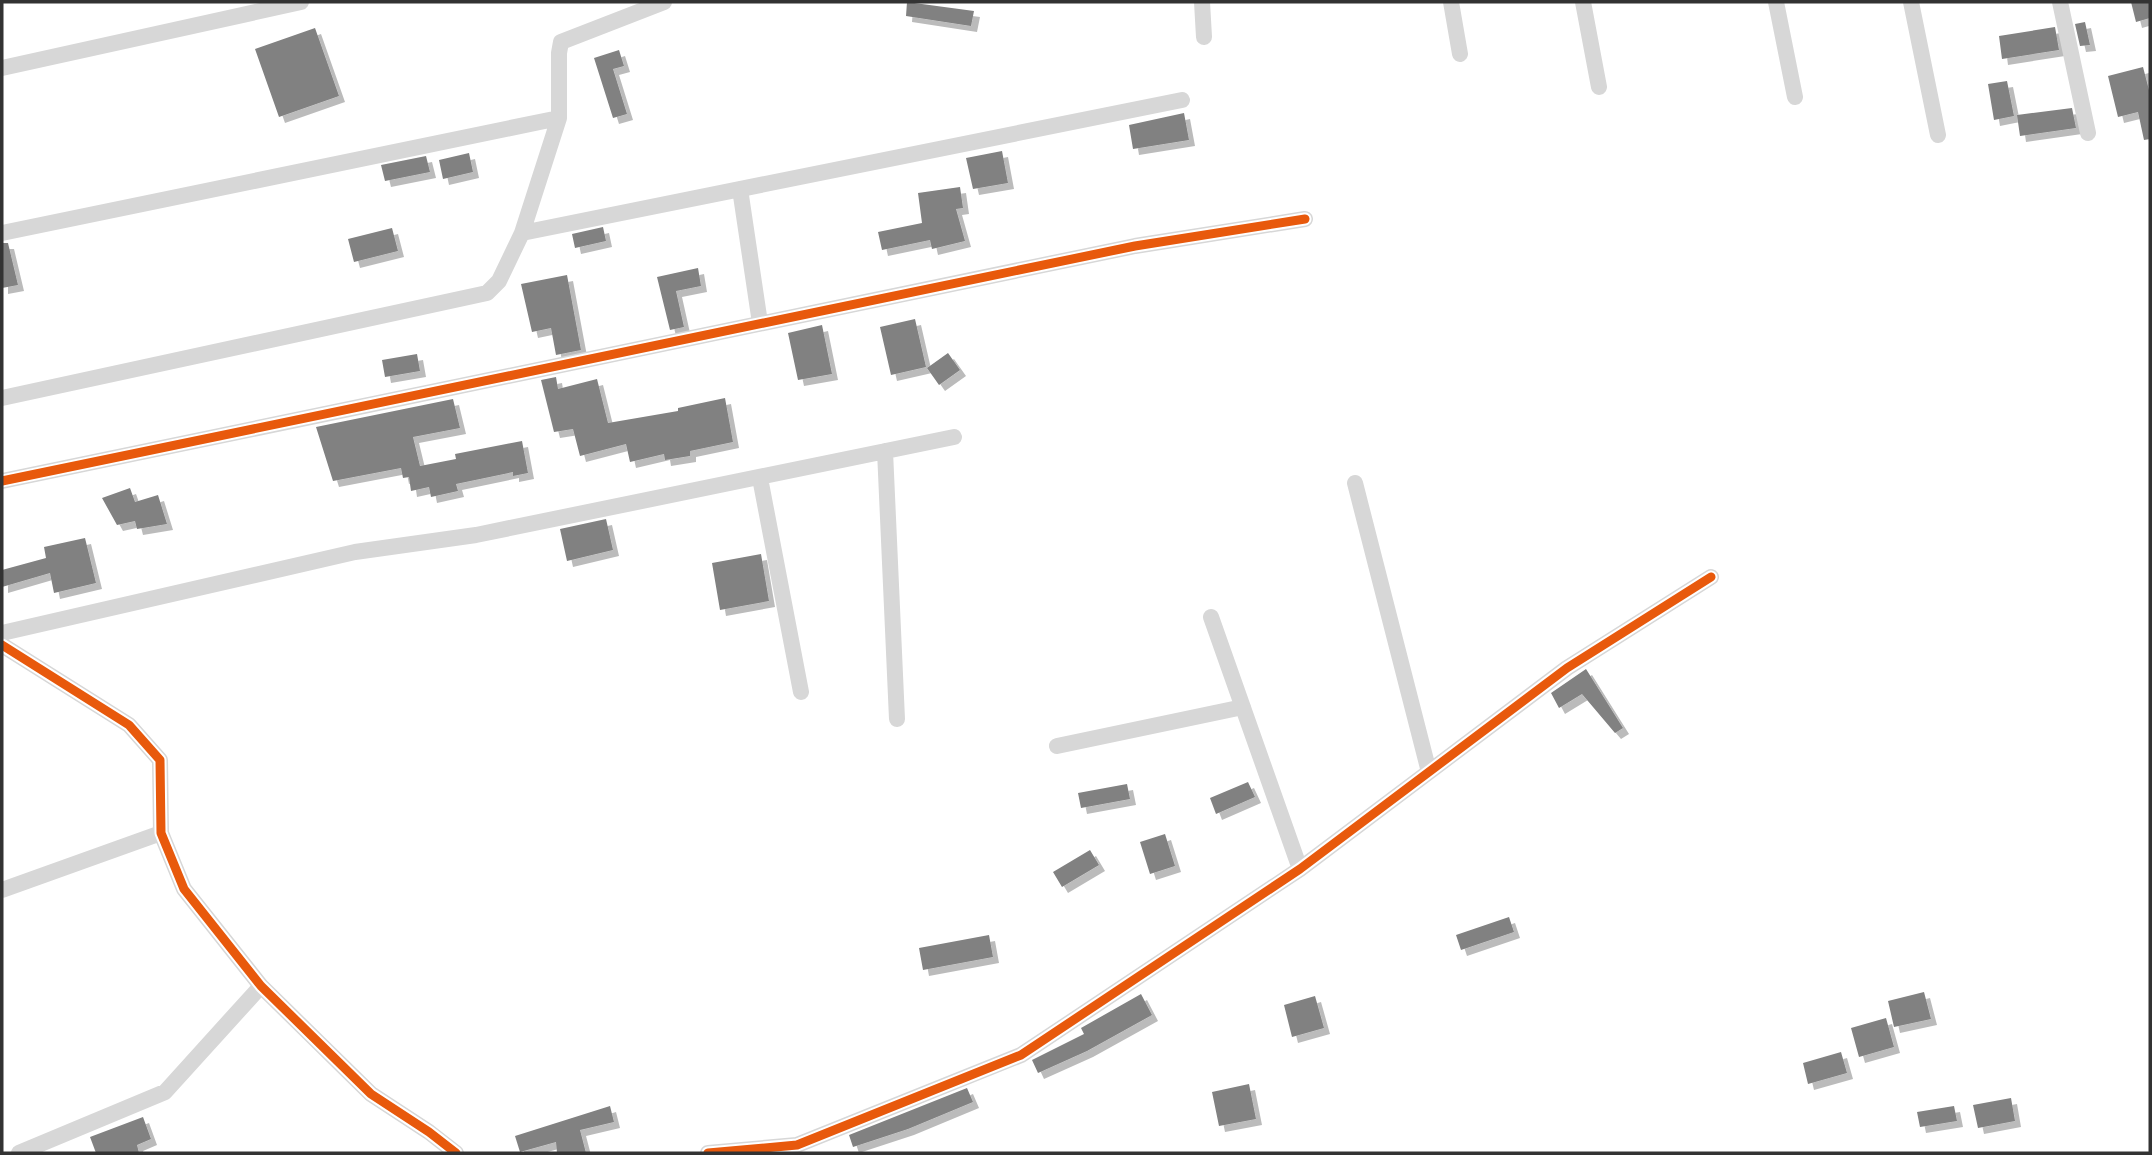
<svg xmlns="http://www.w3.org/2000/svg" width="2152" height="1155" viewBox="0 0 2152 1155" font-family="'PT Sans',sans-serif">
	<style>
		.building { fill: #818181; filter: url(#shadow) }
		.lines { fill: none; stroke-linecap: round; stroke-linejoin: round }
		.minor { stroke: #d7d7d7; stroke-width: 16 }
		.cycleway-casing { stroke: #fff; stroke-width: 13 }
		.cycleway { stroke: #e8590c; stroke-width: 9 }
	</style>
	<defs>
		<filter id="shadow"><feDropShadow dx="6" dy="6" stdDeviation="0" flood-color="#0004"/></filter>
	</defs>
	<rect width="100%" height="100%" fill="#fff"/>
	<!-- building -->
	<path class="building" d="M 907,2 L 974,11 L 971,26 L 906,16 Z
		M 2131,2 L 2150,2 L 2150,18 L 2136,22 Z
		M 2085,22 L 2090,45 L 2080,46 L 2075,24 Z
		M 2055,27 L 2059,50 L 2002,59 L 1999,36 Z
		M 315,28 L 339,96 L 279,117 L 255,49 Z
		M 619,50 L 624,66 L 613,69 L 627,114 L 613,118 L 594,58 Z
		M 2143,67 L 2150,94 L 2150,139 L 2144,140 L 2138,112 L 2118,117 L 2108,76 Z
		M 2007,81 L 2014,116 L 1994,120 L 1988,84 Z
		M 2072,108 L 2076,128 L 2020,136 L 2017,115 Z
		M 1184,113 L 1189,140 L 1133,149 L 1129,125 Z
		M 1002,151 L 1008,183 L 973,189 L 966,158 Z
		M 469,153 L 473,172 L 443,179 L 439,160 Z
		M 426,156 L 430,172 L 385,181 L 381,165 Z
		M 960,187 L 963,208 L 956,209 L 965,241 L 932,249 L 930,240 L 882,250 L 878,232 L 922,223 L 918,193 Z
		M 603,227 L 606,241 L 575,248 L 572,234 Z
		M 392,228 L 398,251 L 354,262 L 348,239 Z
		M 2,243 L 8,243 L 18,285 L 2,288 Z
		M 698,268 L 701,286 L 676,291 L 684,327 L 670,330 L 657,277 Z
		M 567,275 L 581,350 L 556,355 L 551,328 L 532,332 L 521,284 Z
		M 915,319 L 926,367 L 891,375 L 880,327 Z
		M 822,325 L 832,374 L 798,380 L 788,333 Z
		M 948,353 L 960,370 L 939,385 L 927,368 Z
		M 417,354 L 420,371 L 385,377 L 382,360 Z
		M 556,377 L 558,389 L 597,379 L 608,423 L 678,411 L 678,408 L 725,398 L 733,442 L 690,451 L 690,456 L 665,460 L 664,454 L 630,462 L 626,444 L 580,456 L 573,429 L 554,432 L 541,380 Z
		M 453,399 L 460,428 L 413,437 L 420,466 L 456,459 L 455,454 L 522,441 L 528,473 L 513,476 L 513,472 L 456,484 L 458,491 L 431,497 L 429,487 L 411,491 L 409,477 L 403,478 L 401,468 L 333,481 L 316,427 Z
		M 130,488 L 135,502 L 158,495 L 167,524 L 137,529 L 135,521 L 117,525 L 102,498 Z
		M 606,519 L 613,550 L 567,561 L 560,529 Z
		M 85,538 L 96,583 L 54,593 L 50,573 L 2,587 L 2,570 L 46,558 L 44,547 Z
		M 761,554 L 769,601 L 720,610 L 712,563 Z
		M 1586,669 L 1623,728 L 1615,733 L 1582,694 L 1559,708 L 1551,693 Z
		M 1248,782 L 1255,797 L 1216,814 L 1210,798 Z
		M 1127,784 L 1130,799 L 1081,808 L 1078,793 Z
		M 1165,834 L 1175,866 L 1150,874 L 1140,842 Z
		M 1090,850 L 1099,865 L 1062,887 L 1053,872 Z
		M 1509,917 L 1514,932 L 1461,950 L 1456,935 Z
		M 989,935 L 993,957 L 923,970 L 919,948 Z
		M 1924,992 L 1931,1019 L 1894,1027 L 1888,1001 Z
		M 1141,994 L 1152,1015 L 1087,1051 L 1038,1073 L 1032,1060 L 1084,1034 L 1081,1028 Z
		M 1315,996 L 1324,1028 L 1292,1037 L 1284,1005 Z
		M 1886,1018 L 1894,1047 L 1859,1057 L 1851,1028 Z
		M 1841,1052 L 1847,1073 L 1808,1084 L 1803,1063 Z
		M 1249,1084 L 1256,1119 L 1219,1126 L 1212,1092 Z
		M 967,1088 L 973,1102 L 908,1129 L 853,1147 L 849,1135 Z
		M 2011,1098 L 2015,1121 L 1978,1128 L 1973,1105 Z
		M 610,1106 L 614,1122 L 580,1130 L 586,1153 L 557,1153 L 556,1142 L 520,1152 L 515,1136 Z
		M 1954,1106 L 1957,1121 L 1920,1127 L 1917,1112 Z
		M 143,1117 L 151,1139 L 137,1145 L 139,1153 L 96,1153 L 90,1137 Z"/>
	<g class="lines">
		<!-- minor -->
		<path class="minor" d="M 1202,2 L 1204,37
			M 1451,2 L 1460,54
			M 1583,2 L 1599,87
			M 1776,2 L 1795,97
			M 1911,2 L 1938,135
			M 2060,2 L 2088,133
			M 2,68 L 301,2
			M 740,189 L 760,323
			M 2,233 L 559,118
			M 522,233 L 1182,100
			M 2,398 L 487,293 L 499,281 L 522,233 L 559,118 L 559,53 L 561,42 L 664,2
			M 885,451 L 897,719
			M 760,478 L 801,692
			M 2,481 L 1135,246 L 1305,219
			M 1355,483 L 1429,772
			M 1211,617 L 1300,869
			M 2,633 L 355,552 L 476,535 L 954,437
			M 2,645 L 129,725 L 160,760 L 161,833 L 184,889 L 261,986 L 371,1094 L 429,1132 L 456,1153
			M 1057,746 L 1243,707
			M 2,890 L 161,833
			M 19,1153 L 165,1092 L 261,986
			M 708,1153 L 797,1145 L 1021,1055 L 1300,869 L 1567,668 L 1711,577"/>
		<!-- cycleway casing -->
		<g class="cycleway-casing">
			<path id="cycleway" d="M 2,481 L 1135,246 L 1305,219
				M 2,645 L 129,725 L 160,760 L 161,833 L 184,889 L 261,986 L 371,1094 L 429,1132 L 456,1153
				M 708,1153 L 797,1145 L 1021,1055 L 1300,869 L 1567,668 L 1711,577"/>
		</g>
		<!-- cycleway -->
		<use href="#cycleway" class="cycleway"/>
	</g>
	<!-- border -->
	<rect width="2152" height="1155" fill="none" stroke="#333333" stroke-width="7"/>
</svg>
